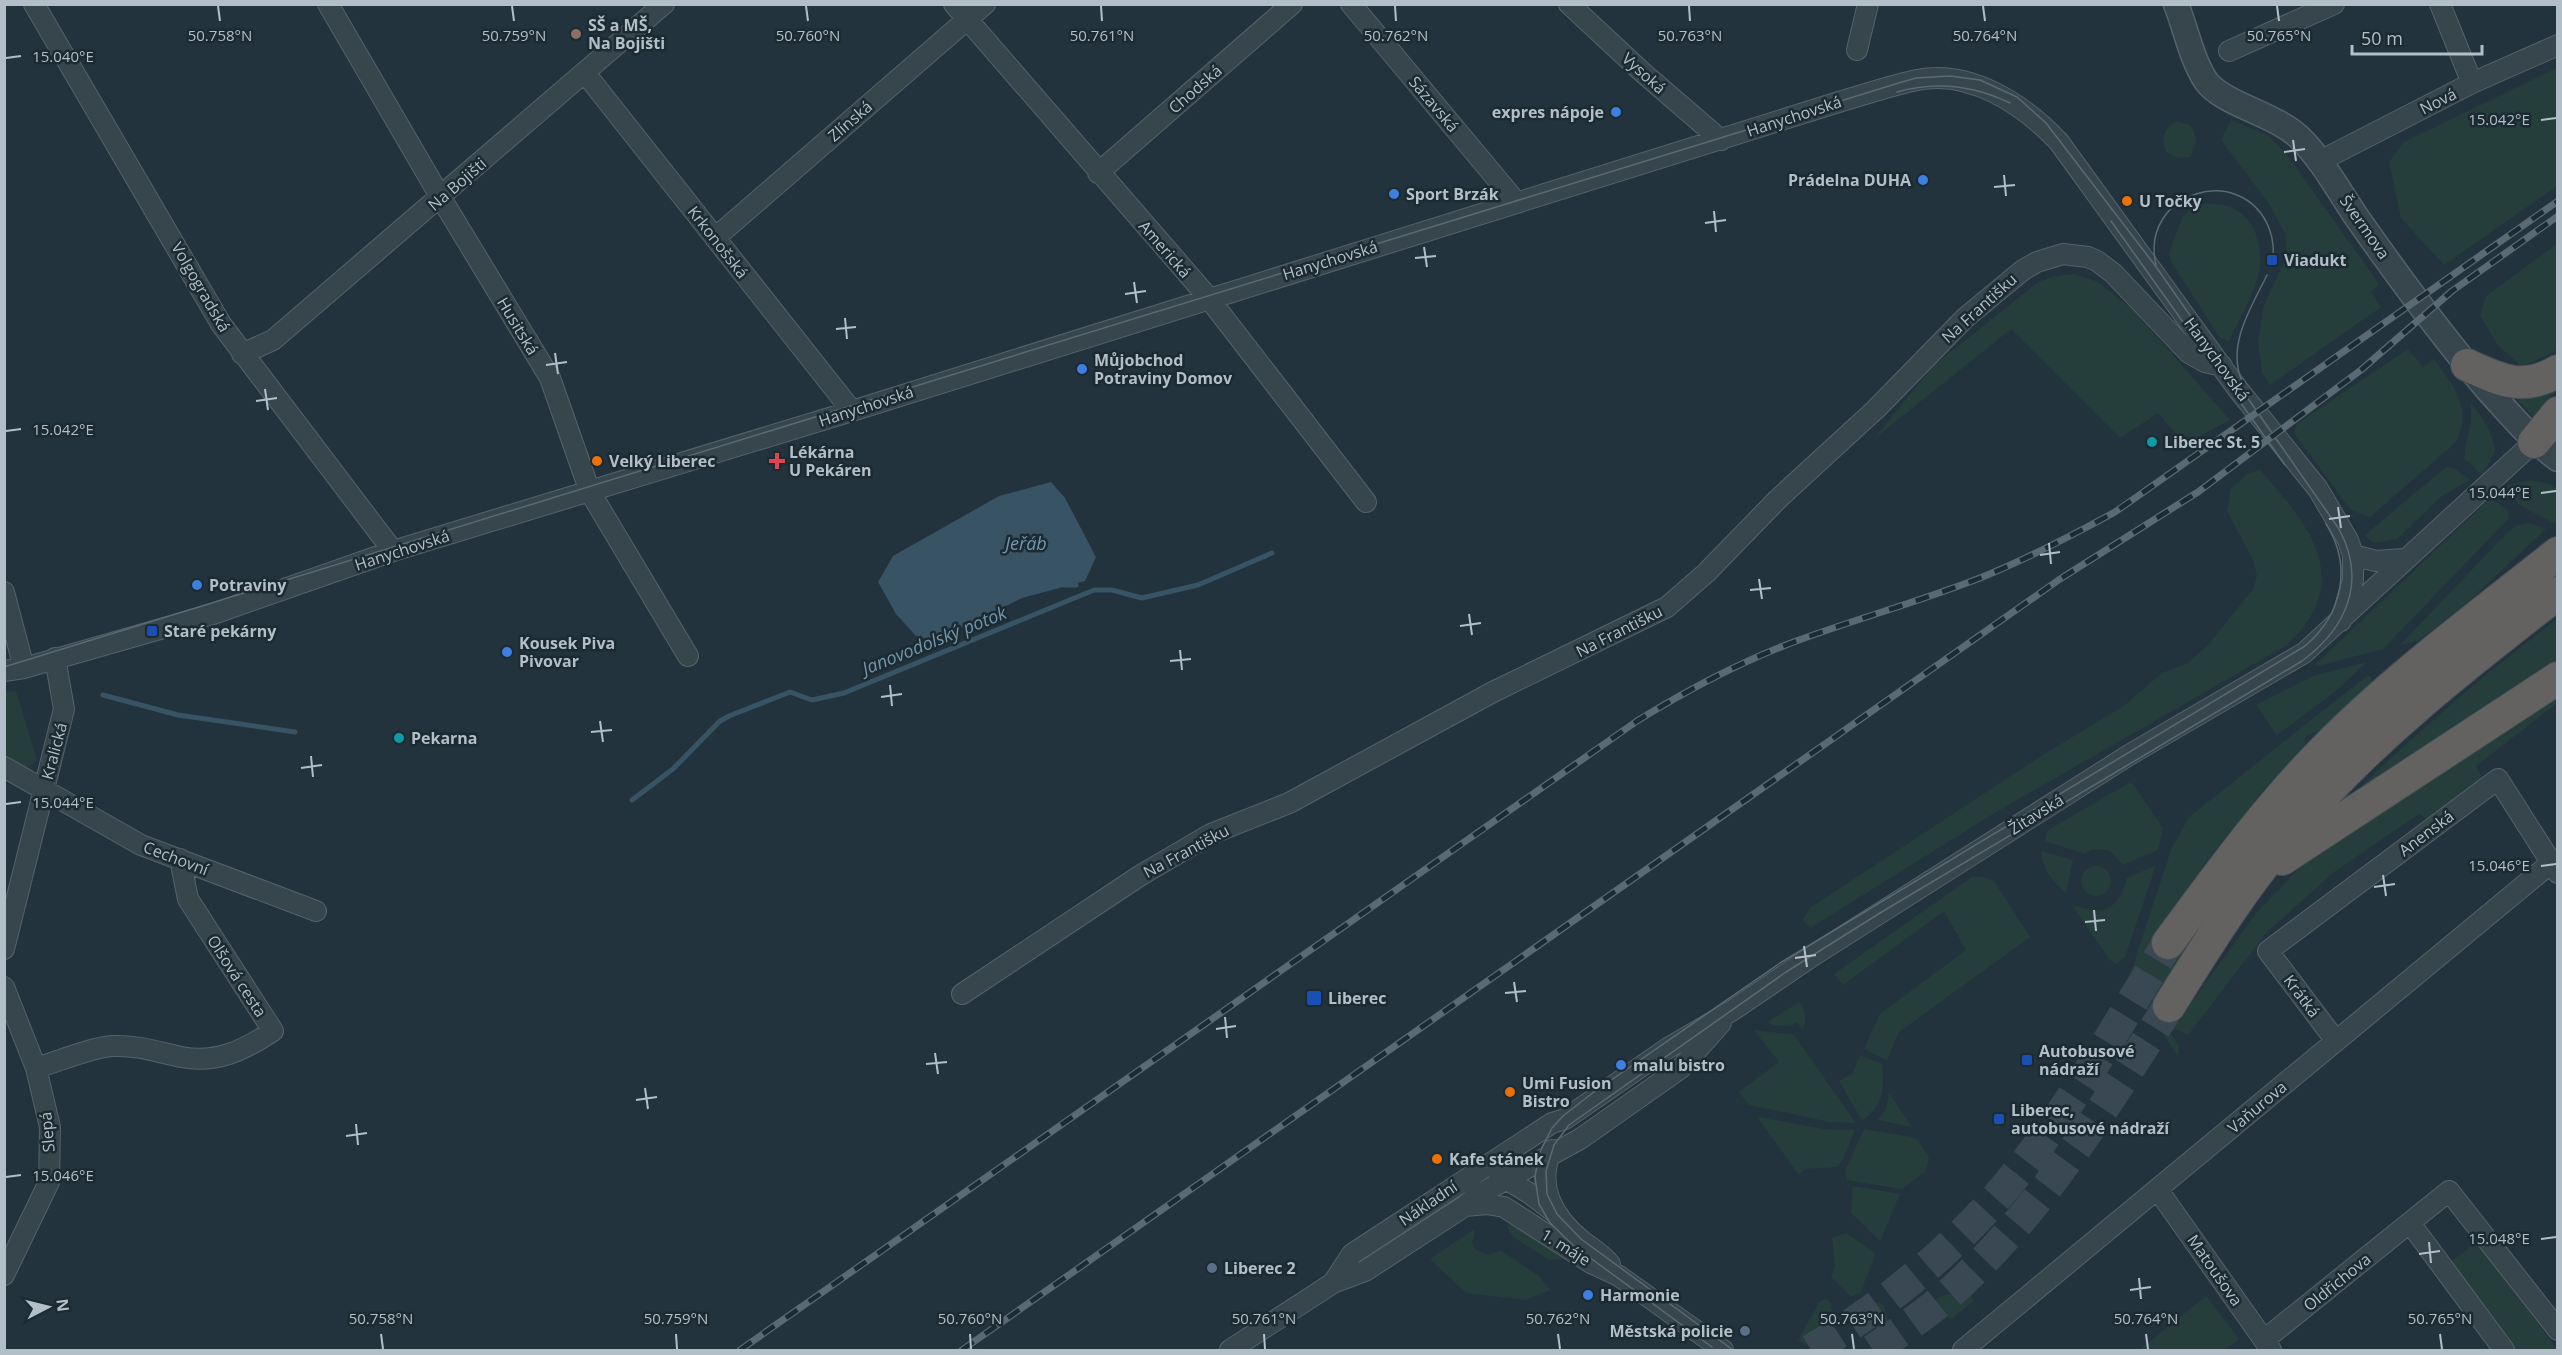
<svg xmlns="http://www.w3.org/2000/svg" width="2562" height="1355" viewBox="0 0 2562 1355" font-family="'Open Sans',sans-serif">
	<style>
		.green { fill: #253e3c }
		.water { fill: #375364 }
		.lines { fill: none; stroke-linecap: round; stroke-linejoin: round }
		.stream { stroke: #375364; stroke-width: 5 }
		.trunk-tunnel { stroke: #394852; stroke-width: 32; stroke-dasharray: 32 16; stroke-linecap: butt }
		.minor-casing { stroke: #55626b; stroke-width: 22 }
		.tertiary-casing { stroke: #55626b; stroke-width: 27 }
		.trunk-casing { stroke: #424f58; stroke-width: 34 }
		.minor { stroke: #37454d; stroke-width: 20 }
		.tertiary { stroke: #37454d; stroke-width: 24 }
		.trunk { stroke: #646260; stroke-width: 32 }
		.tram { stroke: #596a74; stroke-width: 1.5 }
		.rail-casing { stroke: #596a74; stroke-width: 7 }
		.rail { stroke: #1c2a32; stroke-width: 4.5; stroke-dasharray: 14; stroke-linecap: butt }
		.ticks { fill: none; stroke: #b3bfc8; stroke-width: 2 }
		.education-dot { fill: #8d6e63; stroke: #1c2a32; stroke-width: 2 }
		.shop-dot { fill: #3f7fe0; stroke: #1c2a32; stroke-width: 2 }
		.food-dot { fill: #e8710a; stroke: #1c2a32; stroke-width: 2 }
		.transit-dot { fill: #1a4fb4; stroke: #1c2a32; stroke-width: 2 }
		.culture-dot { fill: #0f9aa8; stroke: #1c2a32; stroke-width: 2 }
		.health-dot { fill: #e0444e; stroke: #1c2a32; stroke-width: 2 }
		.service-dot { fill: #5c6f8a; stroke: #1c2a32; stroke-width: 2 }
		.labels { text-anchor: middle; dominant-baseline: central; stroke-width: 5; stroke-linejoin: round; paint-order: stroke }
		.poi-label { font-size: 16px; font-weight: bold; fill: #b3bfc8; stroke: #1c2a32; text-anchor: start }
		.street-label { font-size: 16px; fill: #b3bfc8; stroke: #1c2a32 }
		.water-label { font-size: 18px; font-style: italic; fill: #7396ac; stroke: #1c2a32 }
		.ticks-label { font-size: 15px; text-anchor: middle; fill: #b3bfc8; stroke: #1c2a32; stroke-width: 5; stroke-linejoin: round; paint-order: stroke }
	</style>
	<rect width="100%" height="100%" fill="#23333d"/>
	<!-- green -->
	<path class="green" d="M 2557,68 L 2557,186 L 2444,265 L 2401,218 L 2389,162 L 2404,142 Z
		M 2231,120 L 2269,136 L 2288,156 L 2379,284 L 2371,292 L 2381,307 L 2270,385 L 2262,372 L 2258,342 L 2263,308 L 2287,256 L 2285,234 L 2270,205 L 2221,140 Z
		M 2176,121 L 2190,125 C 2198,138 2197,144 2190,157 L 2177,158 L 2166,152 C 2161,137 2163,131 2176,121 Z
		M 2194,204 C 2205,204 2216,203 2227,206 C 2256,214 2265,251 2258,276 C 2252,298 2239,320 2229,341 L 2220,338 L 2172,263 L 2169,253 L 2182,218 Z
		M 2557,244 L 2557,350 L 2522,367 L 2497,344 L 2480,315 L 2486,296 Z
		M 2074,274 L 2098,282 L 2134,311 L 2230,420 L 2185,444 L 2158,413 L 2120,438 L 2011,329 L 1875,438 L 1933,366 L 2037,283 L 2051,277 Z
		M 2408,349 L 2423,367 L 2434,359 C 2454,388 2474,408 2455,443 L 2370,517 L 2351,510 L 2294,433 L 2297,424 Z
		M 2557,383 L 2557,390 L 2533,416 L 2510,392 Z
		M 2470,402 C 2483,418 2492,430 2495,451 L 2482,475 L 2465,459 C 2463,439 2475,428 2470,402 Z
		M 2446,467 L 2454,468 L 2470,480 L 2443,495 L 2397,539 L 2374,543 L 2365,535 Z
		M 2260,470 C 2309,526 2356,579 2287,645 L 1996,812 L 1810,928 L 1803,920 L 1810,908 L 2038,758 L 2125,705 L 2162,673 L 2188,663 L 2209,644 L 2253,589 L 2257,576 L 2254,562 L 2227,511 L 2231,489 L 2247,474 Z
		M 2531,480 L 2548,484 L 2557,489 L 2557,520 L 2554,523 L 2525,508 L 2500,491 L 2508,485 Z
		M 2493,500 L 2508,510 L 2509,518 L 2383,649 L 2318,666 L 2315,665 L 2487,501 Z
		M 2529,523 L 2546,529 L 2461,608 L 2418,641 L 2400,645 L 2509,531 L 2518,525 Z
		M 2557,619 L 2557,667 L 2341,806 C 2409,738 2481,677 2557,619 Z
		M 2367,662 L 2337,690 L 2277,735 L 2256,705 L 2313,676 Z
		M 2368,675 L 2372,679 L 2371,684 L 2321,729 L 2305,737 L 2306,743 L 2262,792 L 2213,853 L 2156,935 L 2185,954 L 2157,999 L 2183,1014 L 2257,912 L 2306,861 L 2557,688 L 2557,703 L 2476,766 L 2482,777 L 2430,821 L 2419,814 L 2334,872 L 2267,932 L 2188,1035 L 2176,1029 L 2170,1032 L 2179,1046 L 2178,1056 L 2128,981 L 2171,850 L 2189,817 Z
		M 16,691 L 37,760 L 25,769 L 5,757 L 5,692 Z
		M 2129,783 L 2133,784 L 2163,828 L 2158,850 L 2123,865 L 2109,850 L 2092,849 L 2085,854 L 2045,841 L 2048,830 Z
		M 2041,851 L 2073,860 L 2066,893 C 2054,884 2041,866 2041,851 Z
		M 2156,865 L 2125,957 L 2116,964 L 2110,960 L 2074,908 L 2076,906 C 2107,917 2118,908 2127,878 Z
		M2081 881a15 15 0 1 1 30 0a15 15 0 1 1-30 0Z
		M 1972,877 L 1984,877 L 1994,881 L 2030,937 L 1899,1032 L 1887,1060 L 1864,1049 L 1880,1014 L 1966,950 L 1944,911 L 1843,985 L 1834,974 Z
		M 1799,1002 C 1806,1010 1807,1020 1802,1029 L 1797,1022 L 1791,1026 L 1772,1025 L 1768,1022 Z
		M 1754,1030 L 1794,1035 L 1856,1123 L 1830,1122 L 1749,1105 L 1739,1092 L 1779,1062 Z
		M 1860,1055 L 1882,1064 C 1885,1086 1883,1108 1862,1120 L 1839,1081 L 1852,1074 Z
		M 1889,1093 L 1912,1127 L 1878,1120 L 1886,1109 Z
		M 1757,1117 L 1824,1129 L 1855,1130 L 1843,1159 L 1837,1167 L 1805,1169 L 1799,1175 Z
		M 1864,1129 L 1912,1137 L 1918,1140 L 1929,1158 L 1926,1171 L 1902,1189 L 1847,1180 L 1845,1171 Z
		M 1853,1186 L 1900,1194 L 1880,1241 L 1851,1213 Z
		M 1511,1220 L 1563,1259 L 1549,1260 L 1512,1236 L 1507,1227 Z
		M 1473,1230 L 1475,1232 L 1472,1242 L 1474,1249 L 1489,1255 L 1500,1250 L 1539,1276 L 1550,1290 L 1526,1300 L 1466,1293 L 1430,1259 Z
		M 1846,1233 L 1875,1253 L 1873,1262 L 1860,1293 L 1851,1297 L 1831,1277 L 1835,1266 L 1832,1238 Z
		M 2477,1242 L 2557,1349 L 2557,1350 L 2511,1350 L 2449,1263 Z
		M 1962,1293 L 1968,1293 L 1974,1301 L 1951,1319 L 1939,1314 L 1933,1304 C 1938,1293 1951,1294 1962,1293 Z
		M 2206,1296 L 2239,1339 L 2225,1350 L 2139,1350 Z
		M 1826,1299 L 1831,1303 L 1832,1315 L 1815,1349 L 1798,1340 L 1820,1301 Z
		M 1879,1302 L 1884,1305 L 1890,1333 L 1880,1335 C 1871,1325 1867,1319 1869,1306 Z"/>
	<!-- water -->
	<path class="water" d="M 1051,482 L 1065,498 L 1096,557 L 1085,581 L 1022,598 L 934,641 L 916,636 L 896,614 L 878,582 L 893,556 L 999,496 Z"/>
	<g class="lines">
		<!-- stream -->
		<path class="stream" d="M 1064,585 L 1076,585
			M 103,695 L 178,715 L 295,732
			M 632,800 L 673,769 L 720,721 L 729,716 L 790,692 L 812,700 L 844,693 L 1094,590 L 1112,590 L 1142,598 L 1159,594 L 1198,585 L 1272,553"/>
		<!-- trunk-tunnel -->
		<path class="trunk-tunnel" d="M 1811,1350 C 1881,1308 1943,1258 1997,1197 C 2064,1120 2115,1029 2168,943
			M 1873,1350 C 1899,1332 1926,1314 1950,1293 C 2041,1211 2104,1108 2169,1006"/>
		<!-- minor casing -->
		<g class="minor-casing">
			<path id="minor" d="M 34,4 L 221,324 L 393,551
				M 328,4 L 441,198 L 550,378 L 590,492 L 688,656
				M 954,4 L 1207,296 L 1366,502
				M 1351,4 L 1517,203
				M 1569,4 L 1641,71 L 1721,140
				M 2440,4 L 2472,83
				M 1857,50 L 1868,4
				M 2229,51 L 2334,4
				M 585,73 L 852,411
				M 2320,161 L 2472,83 L 2558,45
				M 1098,173 L 1292,4
				M 715,238 L 985,4
				M 242,354 L 273,340 L 664,4
				M 2353,555 L 2376,561 L 2404,559
				M 4,592 L 24,668
				M 4,671 L 24,668 L 213,614 L 393,551 L 852,411 L 1842,101 C 1867,94 1892,85 1917,80 C 1971,69 2024,105 2059,142 L 2237,388 L 2318,489 L 2348,540 L 2353,555 L 2353,580 L 2341,621
				M 4,767 L 141,845 L 316,911
				M 4,949 L 64,709 L 55,658
				M 4,987 L 36,1068 L 50,1127 L 49,1182 L 4,1275
				M 962,994 L 1141,875 L 1211,834 L 1289,803 L 1493,692 L 1667,607 L 1706,573 L 1778,499 L 1876,409 L 1965,318 L 2023,270 L 2037,262 L 2063,254 L 2088,257 L 2097,261 L 2113,273 L 2189,353 L 2205,362 L 2222,366
				M 2336,1041 L 2268,951 L 2498,779 L 2558,873
				M 36,1068 C 57,1062 92,1047 113,1046 C 137,1045 157,1052 181,1057 C 217,1064 244,1050 273,1031 L 188,899 L 180,859
				M 1552,1150 C 1535,1185 1553,1217 1581,1240 C 1591,1248 1602,1254 1610,1264
				M 1499,1175 L 1529,1193 L 1554,1212
				M 2158,1190 L 2271,1350
				M 1465,1206 L 1487,1204 L 1504,1207 L 1591,1263 L 1619,1276 L 1723,1350
				M 2410,1223 L 2504,1350
				M 1333,1283 L 1352,1254 L 1552,1123 L 1565,1119 L 1668,1048 L 1733,1010 L 1814,955 L 2129,755 L 2304,653 L 2534,442
				M 2264,1340 L 2449,1191 L 2558,1330
				M 1230,1350 L 1333,1283 L 1365,1271 L 1465,1206 L 1476,1196 L 1580,1139 L 1681,1068 L 1721,1023
				M 1963,1350 L 2551,863"/>
		</g>
		<!-- tertiary casing -->
		<g class="tertiary-casing">
			<path id="tertiary" d="M 2176,4 C 2186,29 2191,58 2206,81 C 2223,105 2278,114 2302,140 C 2325,164 2341,195 2360,222 C 2400,279 2442,336 2487,389 C 2510,414 2530,439 2558,459"/>
		</g>
		<!-- trunk casing -->
		<g class="trunk-casing">
			<path id="trunk" d="M 2467,365 C 2500,380 2523,392 2558,371
				M 2534,442 L 2558,413
				M 2282,859 L 2558,678
				M 2168,943 C 2217,877 2266,808 2325,749 C 2396,677 2479,616 2558,553
				M 2169,1006 C 2207,945 2246,882 2294,828 C 2371,738 2465,665 2558,593"/>
		</g>
		<!-- minor -->
		<use href="#minor" class="minor"/>
		<!-- tertiary -->
		<use href="#tertiary" class="tertiary"/>
		<!-- trunk -->
		<use href="#trunk" class="trunk"/>
		<!-- tram -->
		<path class="tram" d="M 1897,92 C 1936,81 1973,85 2010,103
			M 2111,221 L 2285,465
			M 2156,265 C 2139,192 2242,161 2269,228 C 2273,239 2275,252 2271,264
			M 2242,381 C 2226,345 2252,306 2267,275
			M 4,667 L 1902,82 L 1916,78 L 1950,76 L 1980,80 L 2017,97 L 2046,123 L 2157,268 L 2339,529 C 2367,581 2347,628 2302,661 L 1880,913 L 1786,972 L 1569,1125 L 1554,1145 L 1546,1171 L 1547,1194 L 1557,1214 L 1581,1239 L 1733,1350
			M 1712,1347 L 1574,1246 L 1550,1223 L 1539,1204 L 1535,1177 L 1539,1154 L 1552,1128 L 1563,1116 L 1594,1092 L 1780,963 L 2305,646 C 2342,615 2353,566 2326,524"/>
		<!-- rail casing -->
		<g class="rail-casing">
			<path id="rail" d="M 740,1350 L 1637,721 C 1689,689 1742,661 1799,640 C 1859,618 1921,601 1980,578 C 2027,559 2071,536 2115,512 L 2558,201
				M 962,1350 L 2060,579 L 2198,492 L 2361,370 L 2452,291 L 2558,216"/>
		</g>
		<!-- rail -->
		<use href="#rail" class="rail"/>
	</g>
	<!-- ticks -->
	<path class="ticks" d="M 218,6 L 220,21M 512,6 L 514,21M 806,6 L 808,21M 1101,6 L 1102,21M 1395,6 L 1396,21M 1689,6 L 1690,21M 1983,6 L 1985,21M 2277,6 L 2279,21M 6,58 L 21,56M 2541,120 L 2556,118M 2293,140 L 2296,161M 2284,152 L 2305,149M 2004,175 L 2006,196M 1994,187 L 2015,185M 1714,211 L 1716,232M 1705,223 L 1726,220M 1424,247 L 1427,267M 1415,258 L 1436,256M 1134,282 L 1137,303M 1125,294 L 1146,291M 845,318 L 847,339M 836,329 L 856,327M 555,353 L 558,374M 546,365 L 567,362M 265,389 L 268,410M 256,401 L 277,398M 6,431 L 21,429M 2541,493 L 2556,491M 2338,507 L 2341,528M 2329,519 L 2350,516M 2049,543 L 2051,564M 2040,555 L 2060,552M 1759,579 L 1762,599M 1750,590 L 1771,588M 1469,614 L 1472,635M 1460,626 L 1481,623M 1180,650 L 1182,670M 1170,661 L 1191,659M 890,685 L 892,706M 881,697 L 902,694M 600,721 L 603,742M 591,732 L 612,730M 311,756 L 313,777M 301,768 L 322,765M 6,804 L 21,802M 2541,866 L 2556,864M 2383,875 L 2386,896M 2374,887 L 2395,884M 2094,910 L 2096,931M 2085,922 L 2105,920M 1804,946 L 1807,967M 1795,958 L 1816,955M 1514,982 L 1517,1002M 1505,993 L 1526,991M 1225,1017 L 1227,1038M 1216,1029 L 1236,1026M 935,1053 L 938,1074M 926,1064 L 947,1062M 645,1088 L 648,1109M 636,1100 L 657,1097M 356,1124 L 358,1145M 346,1136 L 367,1133M 6,1177 L 21,1175M 2541,1239 L 2556,1237M 2429,1242 L 2431,1263M 2419,1254 L 2440,1251M 2139,1278 L 2141,1299M 2130,1290 L 2151,1287M 381,1334 L 383,1349M 676,1334 L 677,1349M 970,1334 L 971,1349M 1264,1334 L 1265,1349M 1558,1334 L 1560,1349M 1852,1334 L 1854,1349M 2146,1334 L 2148,1349M 2440,1334 L 2442,1349"/>
	<!-- markers -->
	<circle class="education-dot" cx="576" cy="34" r="6"/>
	<g class="shop-dot">
		<circle cx="1616" cy="112" r="6"/>
		<circle cx="1923" cy="180" r="6"/>
		<circle cx="1394" cy="194" r="6"/>
		<circle cx="1082" cy="369" r="6"/>
		<circle cx="197" cy="585" r="6"/>
		<circle cx="507" cy="652" r="6"/>
		<circle cx="1621" cy="1065" r="6"/>
		<circle cx="1588" cy="1295" r="6"/>
	</g>
	<g class="food-dot">
		<circle cx="2127" cy="201" r="6"/>
		<circle cx="597" cy="461" r="6"/>
		<circle cx="1510" cy="1092" r="6"/>
		<circle cx="1437" cy="1159" r="6"/>
	</g>
	<g class="transit-dot">
		<rect x="2266" y="254" width="12" height="12" rx="3"/>
		<rect x="146" y="625" width="12" height="12" rx="3"/>
		<rect x="1306" y="990" width="16" height="16" rx="3"/>
		<rect x="2021" y="1054" width="12" height="12" rx="3"/>
		<rect x="1993" y="1113" width="12" height="12" rx="3"/>
	</g>
	<g class="culture-dot">
		<circle cx="2152" cy="442" r="6"/>
		<circle cx="399" cy="738" r="6"/>
	</g>
	<path class="health-dot" d="M774 452h6v6h6v6h-6v6h-6v-6h-6v-6h6z"/>
	<g class="service-dot">
		<circle cx="1212" cy="1268" r="6"/>
		<circle cx="1745" cy="1331" r="6"/>
	</g>
	<g class="labels">
		<!-- poi labels -->
		<g class="poi-label">
			<text x="588" y="25">SŠ a MŠ,<tspan x="588" dy="18">Na Bojišti</tspan></text>
			<text x="1604" y="112" text-anchor="end">expres nápoje</text>
			<text x="1911" y="180" text-anchor="end">Prádelna DUHA</text>
			<text x="1406" y="194">Sport Brzák</text>
			<text x="2139" y="201">U Točky</text>
			<text x="2284" y="260">Viadukt</text>
			<text x="1094" y="360">Můjobchod<tspan x="1094" dy="18">Potraviny Domov</tspan></text>
			<text x="2164" y="442">Liberec St. 5</text>
			<text x="789" y="452">Lékárna<tspan x="789" dy="18">U Pekáren</tspan></text>
			<text x="609" y="461">Velký Liberec</text>
			<text x="209" y="585">Potraviny</text>
			<text x="164" y="631">Staré pekárny</text>
			<text x="519" y="643">Kousek Piva<tspan x="519" dy="18">Pivovar</tspan></text>
			<text x="411" y="738">Pekarna</text>
			<text x="1328" y="998">Liberec</text>
			<text x="2039" y="1051">Autobusové<tspan x="2039" dy="18">nádraží</tspan></text>
			<text x="1633" y="1065">malu bistro</text>
			<text x="1522" y="1083">Umi Fusion<tspan x="1522" dy="18">Bistro</tspan></text>
			<text x="2011" y="1110">Liberec,<tspan x="2011" dy="18">autobusové nádraží</tspan></text>
			<text x="1449" y="1159">Kafe stánek</text>
			<text x="1224" y="1268">Liberec 2</text>
			<text x="1600" y="1295">Harmonie</text>
			<text x="1733" y="1331" text-anchor="end">Městská policie</text>
		</g>
		<!-- street labels -->
		<g class="street-label">
			<text transform="translate(1644 73) rotate(42)">Vysoká</text>
			<text transform="translate(1195 89) rotate(-41)">Chodská</text>
			<text transform="translate(2438 101) rotate(-27)">Nová</text>
			<text transform="translate(1434 104) rotate(50)">Sázavská</text>
			<text transform="translate(1794 116) rotate(-18)">Hanychovská</text>
			<text transform="translate(850 121) rotate(-41)">Zlínská</text>
			<text transform="translate(457 184) rotate(-41)">Na Bojišti</text>
			<text transform="translate(2365 227) rotate(55)">Švermova</text>
			<text transform="translate(718 242) rotate(52)">Krkonošská</text>
			<text transform="translate(1165 249) rotate(49)">Americká</text>
			<text transform="translate(1330 260) rotate(-17)">Hanychovská</text>
			<text transform="translate(201 287) rotate(60)">Volgogradská</text>
			<text transform="translate(1979 308) rotate(-42)">Na Františku</text>
			<text transform="translate(518 326) rotate(59)">Husitská</text>
			<text transform="translate(2217 359) rotate(54)">Hanychovská</text>
			<text transform="translate(866 406) rotate(-18)">Hanychovská</text>
			<text transform="translate(402 550) rotate(-18)">Hanychovská</text>
			<text transform="translate(1619 631) rotate(-27)">Na Františku</text>
			<text transform="translate(54 751) rotate(-75)">Kralická</text>
			<text transform="translate(2036 814) rotate(-32)">Žitavská</text>
			<text transform="translate(2426 833) rotate(-37)">Anenská</text>
			<text transform="translate(1186 851) rotate(-28)">Na Františku</text>
			<text transform="translate(176 858) rotate(21)">Cechovní</text>
			<text transform="translate(237 976) rotate(57)">Olšová cesta</text>
			<text transform="translate(2302 996) rotate(53)">Krátká</text>
			<text transform="translate(2257 1107) rotate(-40)">Vaňurova</text>
			<text transform="translate(47 1132) rotate(-95)">Slepá</text>
			<text transform="translate(1428 1203) rotate(-34)">Nákladní</text>
			<text transform="translate(1566 1247) rotate(32)">1. máje</text>
			<text transform="translate(2215 1270) rotate(55)">Matoušova</text>
			<text transform="translate(2337 1282) rotate(-39)">Oldřichova</text>
		</g>
		<!-- water labels -->
		<g class="water-label">
			<text x="1026" y="543">Jeřáb</text>
			<text transform="translate(934 640) rotate(-22)">Janovodolský potok</text>
		</g>
	</g>
	<g class="ticks-label">
		<text x="220" y="41">50.758°N</text>
		<text x="514" y="41">50.759°N</text>
		<text x="808" y="41">50.760°N</text>
		<text x="1102" y="41">50.761°N</text>
		<text x="1396" y="41">50.762°N</text>
		<text x="1690" y="41">50.763°N</text>
		<text x="1985" y="41">50.764°N</text>
		<text x="2279" y="41">50.765°N</text>
		<text x="63" y="62">15.040°E</text>
		<text x="2499" y="125">15.042°E</text>
		<text x="63" y="435">15.042°E</text>
		<text x="2499" y="498">15.044°E</text>
		<text x="63" y="808">15.044°E</text>
		<text x="2499" y="871">15.046°E</text>
		<text x="63" y="1181">15.046°E</text>
		<text x="2499" y="1244">15.048°E</text>
		<text x="381" y="1324">50.758°N</text>
		<text x="676" y="1324">50.759°N</text>
		<text x="970" y="1324">50.760°N</text>
		<text x="1264" y="1324">50.761°N</text>
		<text x="1558" y="1324">50.762°N</text>
		<text x="1852" y="1324">50.763°N</text>
		<text x="2146" y="1324">50.764°N</text>
		<text x="2440" y="1324">50.765°N</text>
	</g>
	<!-- border -->
	<rect width="2562" height="1355" fill="none" stroke="#b3bfc8" stroke-width="12"/>
	<!-- north arrow -->
	<g transform="translate(48 1307) rotate(83)" stroke="#1c2a32" stroke-width="4.5" paint-order="stroke">
	<path d="M0-4.5L10 22L0 15L-10 22Z" fill="#b3bfc8"/>
	<text y="-9" font-size="16" font-weight="bold" text-anchor="middle" fill="#b3bfc8">N</text>
	</g>
	<!-- scale -->
	<path d="M2352 45v9h130v-9" fill="none" stroke="#b3bfc8" stroke-width="3"/>
	<text x="2361" y="45" font-size="18" fill="#b3bfc8" stroke="#1c2a32" stroke-width="4.5" paint-order="stroke">50 m</text>
</svg>
